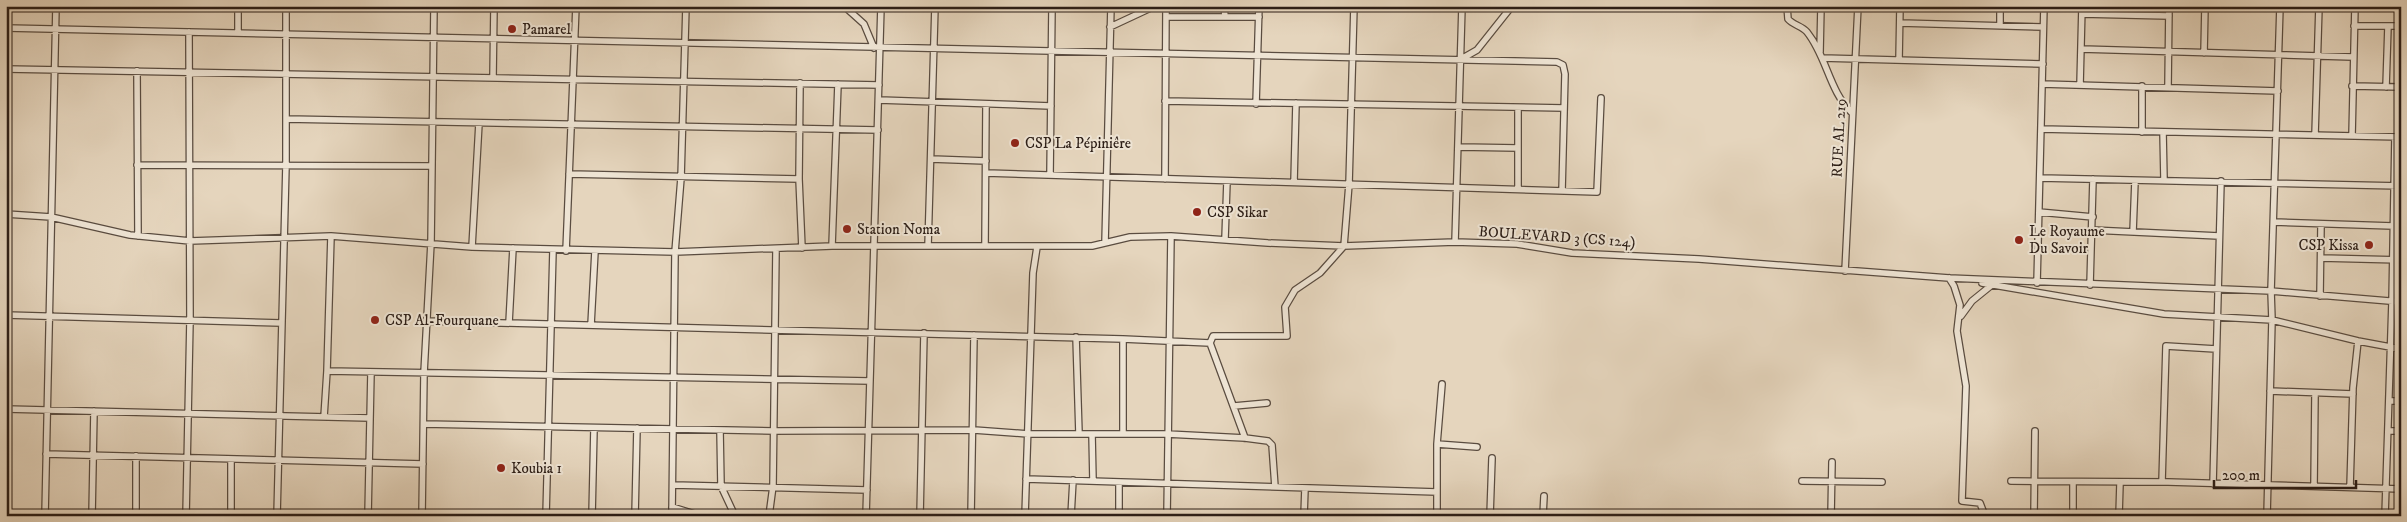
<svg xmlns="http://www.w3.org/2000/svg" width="2407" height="522" viewBox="0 0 2407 522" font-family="'IM FELL DW Pica',serif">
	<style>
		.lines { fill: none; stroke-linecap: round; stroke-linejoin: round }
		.minor-casing { stroke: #5a4c40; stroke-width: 8 }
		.minor { stroke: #eee4d4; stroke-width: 5.5 }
		.poi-dot { fill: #8f2418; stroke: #eee4d4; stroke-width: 2 }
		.labels { text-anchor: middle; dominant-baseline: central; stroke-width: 4; stroke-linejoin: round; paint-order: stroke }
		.poi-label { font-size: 15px; fill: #2c1e17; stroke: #eee4d4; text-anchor: start }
		.street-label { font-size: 15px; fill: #2c1e17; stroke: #eee4d4 }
	</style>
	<rect width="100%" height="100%" fill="#e5d5bd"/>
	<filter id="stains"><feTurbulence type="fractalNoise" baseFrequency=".004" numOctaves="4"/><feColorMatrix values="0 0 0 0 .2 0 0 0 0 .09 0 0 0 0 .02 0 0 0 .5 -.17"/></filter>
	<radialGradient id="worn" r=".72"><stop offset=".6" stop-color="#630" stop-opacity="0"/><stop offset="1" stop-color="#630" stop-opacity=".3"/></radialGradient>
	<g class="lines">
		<!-- minor casing -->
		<g class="minor-casing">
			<path id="minor" d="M 844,6 L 864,24 L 874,48
				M 1224,6 L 1225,17
				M 1787,6 L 1788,19 C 1793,25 1802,26 1807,32 C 1827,57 1829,91 1852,113
				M 2082,14 L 2169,16
				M 1166,17 L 1259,17
				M 1900,23 L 2043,27
				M 2000,25 L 2000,6
				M 2354,26 L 2401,26
				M 1110,27 L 1155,6
				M 6,28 L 1557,62 L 1563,65 L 1565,74 L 1562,191
				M 238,33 L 238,6
				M 2081,49 L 2353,57
				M 1820,52 L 1821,6
				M 2204,53 L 2205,6
				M 1463,58 L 1477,50 L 1512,6
				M 1822,58 L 2043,64
				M 1899,60 L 1900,6
				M 6,69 L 879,85
				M 137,71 L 138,236
				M 493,77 L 494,6
				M 800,83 L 799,179 L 802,248
				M 2042,84 L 2278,91
				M 2080,85 L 2082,6
				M 2142,86 L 2142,132
				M 2352,86 L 2401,87
				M 2168,87 L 2169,6
				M 2386,87 L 2388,26
				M 879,100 L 1051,106
				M 1165,101 L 1564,108
				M 1256,104 L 1259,6
				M 1518,109 L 1518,189
				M 286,119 L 878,130
				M 2041,129 L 2401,137
				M 2163,132 L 2164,180
				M 2315,135 L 2319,6
				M 2352,136 L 2355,6
				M 1459,147 L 1518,148
				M 931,159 L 986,161
				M 137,165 L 431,166
				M 986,173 L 1597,192 L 1601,98
				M 569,174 L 799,179
				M 1050,175 L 1052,6
				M 2040,178 L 2401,186
				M 1165,179 L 1166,6
				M 1294,182 L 1296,103
				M 2039,212 L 2093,217
				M 6,214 L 51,217 L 130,235 L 190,241 L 331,236 L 472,247 L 675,252 L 832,246 L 1092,246 L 1130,237 L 1171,236 L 1268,243 L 1344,246 L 1455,242 L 1517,244 L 1572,253 L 1699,259 L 1949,278 L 2271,291 L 2401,302
				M 2274,222 L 2393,226
				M 2092,230 L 2219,236
				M 2133,232 L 2135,181
				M 331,236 L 327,371 L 870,381
				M 1225,239 L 1227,181
				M 1455,242 L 1462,6
				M 1105,243 L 1111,6
				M 985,245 L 986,104
				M 832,246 L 838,84
				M 928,246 L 935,6
				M 472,247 L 479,123
				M 566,251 L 576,6
				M 2321,258 L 2401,260
				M 1845,271 L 1858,6
				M 1949,278 L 1954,286 L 1960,305 L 1957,331 L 1966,386 L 1962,501 L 1980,503 L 1985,516
				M 1982,283 L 2164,314 L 2272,320 L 2358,341 L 2401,349
				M 2037,283 L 2044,6
				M 2090,285 L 2093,179
				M 2320,296 L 2321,225
				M 6,315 L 281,323
				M 1961,316 L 1972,301 L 1993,284
				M 427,321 L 1123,339 L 1210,343
				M 509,323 L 513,248
				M 591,325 L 595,251
				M 1076,337 L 1079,434
				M 2270,391 L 2353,394
				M 2390,401 L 2401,401
				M 1234,406 L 1267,403
				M 6,409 L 370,418
				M 324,417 L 327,371
				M 424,424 L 774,431 L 974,430 L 1028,434 L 1167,434 L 1245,438 L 1268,441 L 1272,445 L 1275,487
				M 720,430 L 721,486 L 735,516
				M 2388,431 L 2401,431
				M 1092,434 L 1093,481
				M 1123,434 L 1123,339
				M 1245,438 L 1210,343 L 1213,336 L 1287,336 L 1285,307 L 1295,290 L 1320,273 L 1344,246 L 1349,184 L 1354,6
				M 1437,444 L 1477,447
				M 46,454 L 423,464
				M 1026,479 L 1437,492
				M 1802,481 L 1882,482
				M 2011,481 L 2168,482 L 2401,489
				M 2162,482 L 2166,346 L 2216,349
				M 2213,484 L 2221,181
				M 673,485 L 867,490
				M 2314,486 L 2315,393
				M 2350,487 L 2353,388 L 2358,341
				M 672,507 L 701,516
				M 186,514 L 282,516
				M 45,516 L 56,6
				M 92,516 L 94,411
				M 136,516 L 136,456
				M 186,516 L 190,320 L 189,32
				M 231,516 L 231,459
				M 277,516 L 286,165 L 286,6
				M 368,516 L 371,372
				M 422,516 L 424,373 L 431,243 L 434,6
				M 546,516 L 553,250
				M 592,516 L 594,428
				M 635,516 L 637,428
				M 672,516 L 675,252 L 681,178 L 686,6
				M 769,516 L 773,486 L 776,250
				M 866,516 L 881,6
				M 920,516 L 924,333
				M 971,516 L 974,335
				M 1025,516 L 1033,273 L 1037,247
				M 1071,516 L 1073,480
				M 1119,516 L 1119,482
				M 1167,516 L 1171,236
				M 1304,516 L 1305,488
				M 1437,516 L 1437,444 L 1442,384
				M 1490,516 L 1492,458
				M 1543,516 L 1544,496
				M 1831,516 L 1832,462
				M 2034,516 L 2035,431
				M 2073,516 L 2073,482
				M 2119,516 L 2120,483
				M 2267,516 L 2272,320 L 2271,291 L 2280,6
				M 2385,516 L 2392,302 L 2395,137"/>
		</g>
		<!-- minor -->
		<use href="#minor" class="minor"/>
	</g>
	<!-- markers -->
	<g class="poi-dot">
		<circle cx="512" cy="29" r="5"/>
		<circle cx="1015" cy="143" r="5"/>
		<circle cx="1197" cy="212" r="5"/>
		<circle cx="847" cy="229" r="5"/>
		<circle cx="2019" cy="240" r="5"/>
		<circle cx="2369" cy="245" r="5"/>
		<circle cx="375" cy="320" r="5"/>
		<circle cx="501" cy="468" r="5"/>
	</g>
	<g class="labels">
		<!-- poi labels -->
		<g class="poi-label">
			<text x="522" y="29">Pamarel</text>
			<text x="1025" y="143">CSP La Pépiniêre</text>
			<text x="1207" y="212">CSP Sikar</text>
			<text x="857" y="229">Station Noma</text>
			<text x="2029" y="231">Le Royaume<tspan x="2029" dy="17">Du Savoir</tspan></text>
			<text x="2359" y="245" text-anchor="end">CSP Kissa</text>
			<text x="385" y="320">CSP Al-Fourquane</text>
			<text x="511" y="468">Koubia 1</text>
		</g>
		<!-- street labels -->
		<g class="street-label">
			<text transform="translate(1839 138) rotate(-87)">RUE AL 219</text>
			<text transform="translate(1557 237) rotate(4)">BOULEVARD 3 (CS 124)</text>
		</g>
	</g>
	<!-- margin -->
	<rect width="2407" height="522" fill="none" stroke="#e5d5bd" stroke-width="25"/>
	<rect x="8" y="8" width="2392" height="507" fill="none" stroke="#2c1e17" stroke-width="2.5"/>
	<rect x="12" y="12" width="2382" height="497" fill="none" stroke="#2c1e17"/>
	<!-- scale -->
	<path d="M2214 480v8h142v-8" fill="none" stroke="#2c1e17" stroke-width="2.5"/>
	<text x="2222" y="480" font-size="15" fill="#2c1e17" stroke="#eee4d4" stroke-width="4" paint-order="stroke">200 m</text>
	<rect width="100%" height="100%" filter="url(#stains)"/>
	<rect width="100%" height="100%" fill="url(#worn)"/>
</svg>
